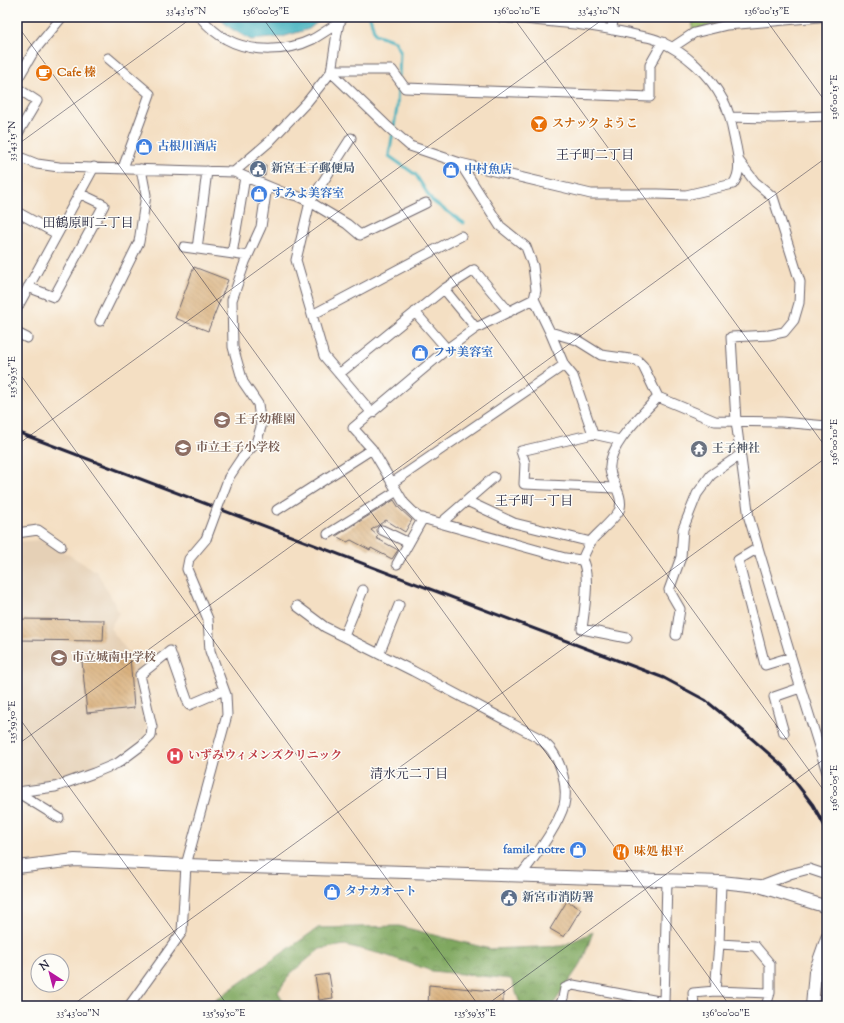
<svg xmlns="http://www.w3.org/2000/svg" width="844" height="1023" font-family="'Sorts Mill Goudy','Noto Serif JP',serif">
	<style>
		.built { fill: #e5d0b6 }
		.forest { fill: url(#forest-crowns); stroke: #50644c }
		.cemetery { fill: url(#cemetery-stones); stroke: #607252 }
		.water { fill: #42b1be; stroke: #326a7c }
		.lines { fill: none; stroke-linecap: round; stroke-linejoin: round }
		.stream { stroke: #42b1be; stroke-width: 3 }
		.building { fill: url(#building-back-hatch) }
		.street-casing { stroke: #6c646b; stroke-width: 11 }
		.secondary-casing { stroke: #6c646b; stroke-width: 14 }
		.street { stroke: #fff; stroke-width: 9 }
		.secondary { stroke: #fff; stroke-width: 12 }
		.rail { stroke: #22223b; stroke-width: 3 }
		.street-bridge-casing { stroke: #6c646b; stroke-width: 11; stroke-linecap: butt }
		.street-bridge { stroke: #fff; stroke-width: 9 }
		.ticks { fill: none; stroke: #22223b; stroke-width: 1; stroke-opacity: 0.45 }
		.labels { text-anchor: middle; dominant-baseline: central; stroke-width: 3; stroke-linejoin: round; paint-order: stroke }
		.food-label { font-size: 12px; font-weight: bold; fill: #c56008; stroke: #fdfcf7; text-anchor: start }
		.shop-label { font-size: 12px; font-weight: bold; fill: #366cbe; stroke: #fdfcf7; text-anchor: start }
		.service-label { font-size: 12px; font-weight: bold; fill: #4e5e75; stroke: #fdfcf7; text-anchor: start }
		.education-label { font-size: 12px; font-weight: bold; fill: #785e54; stroke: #fdfcf7; text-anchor: start }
		.worship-label { font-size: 12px; font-weight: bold; fill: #5b616d; stroke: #fdfcf7; text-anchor: start }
		.health-label { font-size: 12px; font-weight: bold; fill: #be3a42; stroke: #fdfcf7; text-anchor: start }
		.neighbourhood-label { font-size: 13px; fill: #22223b; stroke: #fdfcf7 }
		.neatline { fill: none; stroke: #22223b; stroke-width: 1.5 }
		.ticks-label { font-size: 10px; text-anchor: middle; fill: #22223b }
	</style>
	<defs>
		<pattern id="forest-crowns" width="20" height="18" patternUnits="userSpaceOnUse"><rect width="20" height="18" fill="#7fa75e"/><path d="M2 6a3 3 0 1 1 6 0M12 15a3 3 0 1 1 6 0" fill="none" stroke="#68884f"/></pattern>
		<pattern id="cemetery-stones" width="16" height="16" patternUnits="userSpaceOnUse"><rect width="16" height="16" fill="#9fc16a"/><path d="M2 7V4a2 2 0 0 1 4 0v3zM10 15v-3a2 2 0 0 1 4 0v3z" fill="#819c58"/></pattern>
		<pattern id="building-back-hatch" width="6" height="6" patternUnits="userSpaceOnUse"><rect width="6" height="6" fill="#d9b17e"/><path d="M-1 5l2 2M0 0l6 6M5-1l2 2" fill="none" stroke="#ba986e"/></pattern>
	</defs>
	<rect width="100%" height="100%" fill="#fdfcf7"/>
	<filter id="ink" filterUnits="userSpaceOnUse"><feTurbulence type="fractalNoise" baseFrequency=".025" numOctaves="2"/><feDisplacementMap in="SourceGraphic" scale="8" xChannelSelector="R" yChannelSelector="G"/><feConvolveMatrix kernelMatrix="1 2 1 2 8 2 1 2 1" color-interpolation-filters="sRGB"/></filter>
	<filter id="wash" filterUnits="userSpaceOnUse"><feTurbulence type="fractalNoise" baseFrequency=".012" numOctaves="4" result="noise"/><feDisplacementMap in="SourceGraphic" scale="16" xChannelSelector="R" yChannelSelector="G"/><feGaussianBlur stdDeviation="0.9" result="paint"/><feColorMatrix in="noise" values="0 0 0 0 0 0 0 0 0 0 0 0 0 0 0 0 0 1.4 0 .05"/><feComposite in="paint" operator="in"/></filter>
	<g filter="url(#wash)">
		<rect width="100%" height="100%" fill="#f4dfc3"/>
		<path class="built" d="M40,540l16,7 41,25 13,23 9,18 -9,15 15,20 17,19 -8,7 12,48v9l-3,6 -35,24 -70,25 -21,1v-245z"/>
		<path class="forest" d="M399,926l91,23 72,-3 31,-14 -11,30 -30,44h-31l-10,-27 -79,-8 -47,-16 -40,-10 -25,4 -29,24 -13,19 8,14h-79l111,-78z"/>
		<path class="cemetery" d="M693,17h54l-26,5 -29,9z"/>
		<path class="water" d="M218,17h38l7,3 14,-3h47l-15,12 -27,8 -31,3 -21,-12z"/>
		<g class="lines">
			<path class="stream" d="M370,17l5,17 20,7 5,10 -1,25
				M398,83l-1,25 -8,48 27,19 16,26 32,22"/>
		</g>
		<g id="blocks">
			<path class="building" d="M256,161l10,4 -1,11 -15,-5 3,-8z
				M194,267l34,13 -20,51 -33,-13z
				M394,500l5,8 13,12 -7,12 -19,-12 -15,10 7,6 -2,2 22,12 -6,9 -21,-11 -1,2 -19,-10 -4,2 -11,-6z
				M17,619l87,1 -1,21 -86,-1z
				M130,657l4,51 -47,5 -5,-52z
				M567,901l14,8 -17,28 -14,-8z
				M329,974l4,24 -14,2 -4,-24z
				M429,985l74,7v14h-75z"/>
		</g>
	</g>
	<g filter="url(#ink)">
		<use href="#blocks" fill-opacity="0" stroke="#6c646b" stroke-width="1"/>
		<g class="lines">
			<g class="street-casing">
				<path id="street" d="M200,17c7,8 16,17 26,22 25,14 61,13 87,0 9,-5 17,-11 26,-16
					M612,30l1,-13
					M673,47l21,-14 33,-8 93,-8
					M108,58l42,36 -27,74
					M332,70h60l13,18 245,9v-32l13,-23
					M331,72l57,55 22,19 50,17 131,31h67l28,1 47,-11c11,-14 3,-36 0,-52 -2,-11 -5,-23 -10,-32 -13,-25 -38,-48 -64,-59 -7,-4 -16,-4 -23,-6 -44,-11 -91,-14 -136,-18
					M17,80l17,-29 28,-34
					M17,88l20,13 -20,34
					M730,117l44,1 53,-2
					M351,138l-41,64 -14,58 28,96 48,57
					M17,156l20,8 22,3 175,5 48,20 15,4 13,6 37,22 13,11 66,-32
					M739,161l16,21 18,15 27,85 -1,21 -5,17 -10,12 -15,3 -38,2 5,84 13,97 42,139 36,115
					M460,163l40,63 26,21 7,19 3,24 -2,9 16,33 27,8 24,15 36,5 6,6 15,31 57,24 66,1 46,4
					M234,172l35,-30 38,-40 24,-30 6,-39 2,-10 5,-6
					M17,212l40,22
					M184,247l64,9
					M197,249l10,-78
					M232,254l13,-77
					M28,287l26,10 50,-92 -25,-12
					M444,289l30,-19 35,42
					M534,299l-58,29 -29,21 -94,79 19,21 32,54 14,14 147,41 17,2
					M17,308l77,-141
					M415,312l32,37
					M312,315l149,-79
					M100,321l39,-79 7,-47 -5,-26
					M550,332l14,33 9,11 20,58
					M17,333l10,5
					M339,374l105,-85 32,39
					M229,477l12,-18 15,-16 5,-16 -3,-23 -15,-22 -10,-35 -1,-47 13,-38 16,-35 6,-41
					M392,483l172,-118
					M615,488l-91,-4 1,-21 -4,-12 72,-17 27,6
					M467,501l47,22 77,19
					M277,510l95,-61
					M441,523l53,-46
					M382,530l27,13
					M17,533l21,-3 23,16
					M328,534l69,-43
					M758,548l-20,12 27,105 26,-8
					M582,560c3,-7 6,-14 10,-20 5,-6 27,-25 28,-32 3,-13 -8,-25 -10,-38 -3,-24 33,-56 48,-73
					M582,560c9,13 2,53 0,69l45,9
					M397,564l26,-46
					M297,606l28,21 88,44 126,67c4,4 10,8 13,13 10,14 16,37 12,54 -7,23 -29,52 -44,71
					M676,635l4,-26 -11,-19 12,-33 2,-28 14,-35 14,-19 29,-20
					M344,636l19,-46
					M379,654l20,-49
					M784,733l-10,-36 26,-9
					M17,792l38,-5 39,-14 24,-10 24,-18 9,-9 1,-9 -12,-52 30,-24 19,54 35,-15
					M17,792l42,26
					M759,886l31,-12 19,-5 18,6
					M719,944l36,2 15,18v29l-4,13
					M715,991l55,2
					M129,1006l53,-74 4,-67 41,-150 -1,-20 -16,-44 -2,-32 -21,-50 2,-10 17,-20
					M560,1006l3,-8 2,-10 8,-3 91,17 3,-122
					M694,1006l-1,-13 22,-2 4,-47 2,-62"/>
			</g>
			<g class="secondary-casing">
				<path id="secondary" d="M17,867l58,-7 111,5 535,17 38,4 68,21
					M812,1006l3,-34 12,-34"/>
			</g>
			<use href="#street" class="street"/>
			<use href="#secondary" class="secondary"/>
			<path class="rail" d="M17,432l647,246 41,22 37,30 41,36 30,39 14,25"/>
			<g class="street-bridge-casing">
				<path id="street-bridge" d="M206,539l23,-62"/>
			</g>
			<use href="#street-bridge" class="street-bridge"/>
		</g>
	</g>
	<path class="ticks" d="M262,17l565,778M513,17l314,432M764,17l63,87M17,25l713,981M17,145l176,-128M17,370l462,636M17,445l589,-428M17,715l211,291M17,745l810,-588M71,1006l756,-549M485,1006l342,-249"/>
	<defs>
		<g id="cafe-disc" transform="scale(0.9)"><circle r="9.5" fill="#e8710a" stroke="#fdfcf7"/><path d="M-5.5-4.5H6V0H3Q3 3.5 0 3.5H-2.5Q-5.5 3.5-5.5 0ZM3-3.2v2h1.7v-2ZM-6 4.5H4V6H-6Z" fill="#fff"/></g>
		<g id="bar-disc" transform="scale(0.9)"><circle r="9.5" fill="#e8710a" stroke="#fdfcf7"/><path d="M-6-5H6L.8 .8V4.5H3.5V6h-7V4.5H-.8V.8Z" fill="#fff"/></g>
		<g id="shop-disc" transform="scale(0.9)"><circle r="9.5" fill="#3f7fe0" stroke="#fdfcf7"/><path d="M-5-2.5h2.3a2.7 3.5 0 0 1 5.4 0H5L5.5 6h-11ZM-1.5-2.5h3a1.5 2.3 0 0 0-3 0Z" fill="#fff"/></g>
		<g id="civic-disc" transform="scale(0.9)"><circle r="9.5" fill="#5c6f8a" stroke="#fdfcf7"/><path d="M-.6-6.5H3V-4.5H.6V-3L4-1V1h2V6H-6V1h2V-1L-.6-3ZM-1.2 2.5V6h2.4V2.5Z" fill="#fff"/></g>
		<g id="school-disc" transform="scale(0.9)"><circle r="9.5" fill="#8d6e63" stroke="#fdfcf7"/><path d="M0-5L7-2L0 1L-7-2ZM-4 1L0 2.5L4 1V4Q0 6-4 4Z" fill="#fff"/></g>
		<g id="temple-disc" transform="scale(0.9)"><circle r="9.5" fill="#6b7280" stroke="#fdfcf7"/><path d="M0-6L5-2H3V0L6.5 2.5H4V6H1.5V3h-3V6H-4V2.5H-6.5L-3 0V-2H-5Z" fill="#fff"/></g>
		<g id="hospital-disc" transform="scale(0.9)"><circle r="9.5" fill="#e0444e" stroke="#fdfcf7"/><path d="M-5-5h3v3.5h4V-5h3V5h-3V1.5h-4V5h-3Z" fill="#fff"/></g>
		<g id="restaurant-disc" transform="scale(0.9)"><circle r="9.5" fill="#e8710a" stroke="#fdfcf7"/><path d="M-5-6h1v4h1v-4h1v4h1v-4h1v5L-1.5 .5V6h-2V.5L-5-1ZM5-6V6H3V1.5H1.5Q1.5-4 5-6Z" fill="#fff"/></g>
	</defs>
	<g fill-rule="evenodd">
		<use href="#cafe-disc" x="44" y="73"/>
		<use href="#bar-disc" x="539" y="124"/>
		<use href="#shop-disc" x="144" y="147"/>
		<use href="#civic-disc" x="258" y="169"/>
		<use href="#shop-disc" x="451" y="170"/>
		<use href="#shop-disc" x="259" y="194"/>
		<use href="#shop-disc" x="420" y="353"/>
		<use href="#school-disc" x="222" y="420"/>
		<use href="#school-disc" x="183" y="448"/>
		<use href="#temple-disc" x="699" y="449"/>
		<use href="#school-disc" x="59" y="658"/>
		<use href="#hospital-disc" x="175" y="756"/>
		<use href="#shop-disc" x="578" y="850"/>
		<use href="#restaurant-disc" x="621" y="852"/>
		<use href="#shop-disc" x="332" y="892"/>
		<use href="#civic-disc" x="509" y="898"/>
	</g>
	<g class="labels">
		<g class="food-label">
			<text x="57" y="73">Cafe 榛</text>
			<text x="552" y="124">スナック ようこ</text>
			<text x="634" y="852">味処 根平</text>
		</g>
		<g class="shop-label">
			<text x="157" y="147">古根川酒店</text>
			<text x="464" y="170">中村魚店</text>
			<text x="272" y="194">すみよ美容室</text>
			<text x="433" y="353">フサ美容室</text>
			<text x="565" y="850" text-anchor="end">famile notre</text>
			<text x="345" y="892">タナカオート</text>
		</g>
		<g class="service-label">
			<text x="271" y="169">新宮王子郵便局</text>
			<text x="522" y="898">新宮市消防署</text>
		</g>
		<g class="education-label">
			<text x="235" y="420">王子幼稚園</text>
			<text x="196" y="448">市立王子小学校</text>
			<text x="72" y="658">市立城南中学校</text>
		</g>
		<g class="worship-label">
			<text x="712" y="449">王子神社</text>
		</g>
		<g class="health-label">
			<text x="188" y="756">いずみウィメンズクリニック</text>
		</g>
		<g class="neighbourhood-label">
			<text x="595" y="156">王子町二丁目</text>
			<text x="88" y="224">田鶴原町二丁目</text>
			<text x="534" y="502">王子町一丁目</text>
			<text x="409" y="775">清水元二丁目</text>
		</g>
	</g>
	<rect width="844" height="1023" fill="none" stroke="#fdfcf7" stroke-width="44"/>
	<g transform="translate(50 973) rotate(324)"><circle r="19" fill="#fdfcf7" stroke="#a5a5ac"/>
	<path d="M0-3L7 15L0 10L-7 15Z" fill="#b5179e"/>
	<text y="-6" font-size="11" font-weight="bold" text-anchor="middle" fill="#22223b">N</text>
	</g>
	<rect x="22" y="22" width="800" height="979" class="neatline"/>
	<g class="ticks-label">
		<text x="186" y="14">33°43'15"N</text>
		<text x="266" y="14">136°00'05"E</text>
		<text x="517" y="14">136°00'10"E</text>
		<text x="599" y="14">33°43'10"N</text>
		<text x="767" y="14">136°00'15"E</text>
		<text transform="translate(833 97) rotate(-90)" y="4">136°00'15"E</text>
		<text transform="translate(11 141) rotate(-90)" y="4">33°43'15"N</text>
		<text transform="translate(11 377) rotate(-90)" y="4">135°59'55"E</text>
		<text transform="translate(833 442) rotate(-90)" y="4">136°00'10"E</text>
		<text transform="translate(11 722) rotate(-90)" y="4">135°59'50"E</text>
		<text transform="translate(833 788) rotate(-90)" y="4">136°00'05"E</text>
		<text x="78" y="1016">33°43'00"N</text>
		<text x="224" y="1016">135°59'50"E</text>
		<text x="475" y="1016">135°59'55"E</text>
		<text x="726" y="1016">136°00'00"E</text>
	</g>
</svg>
